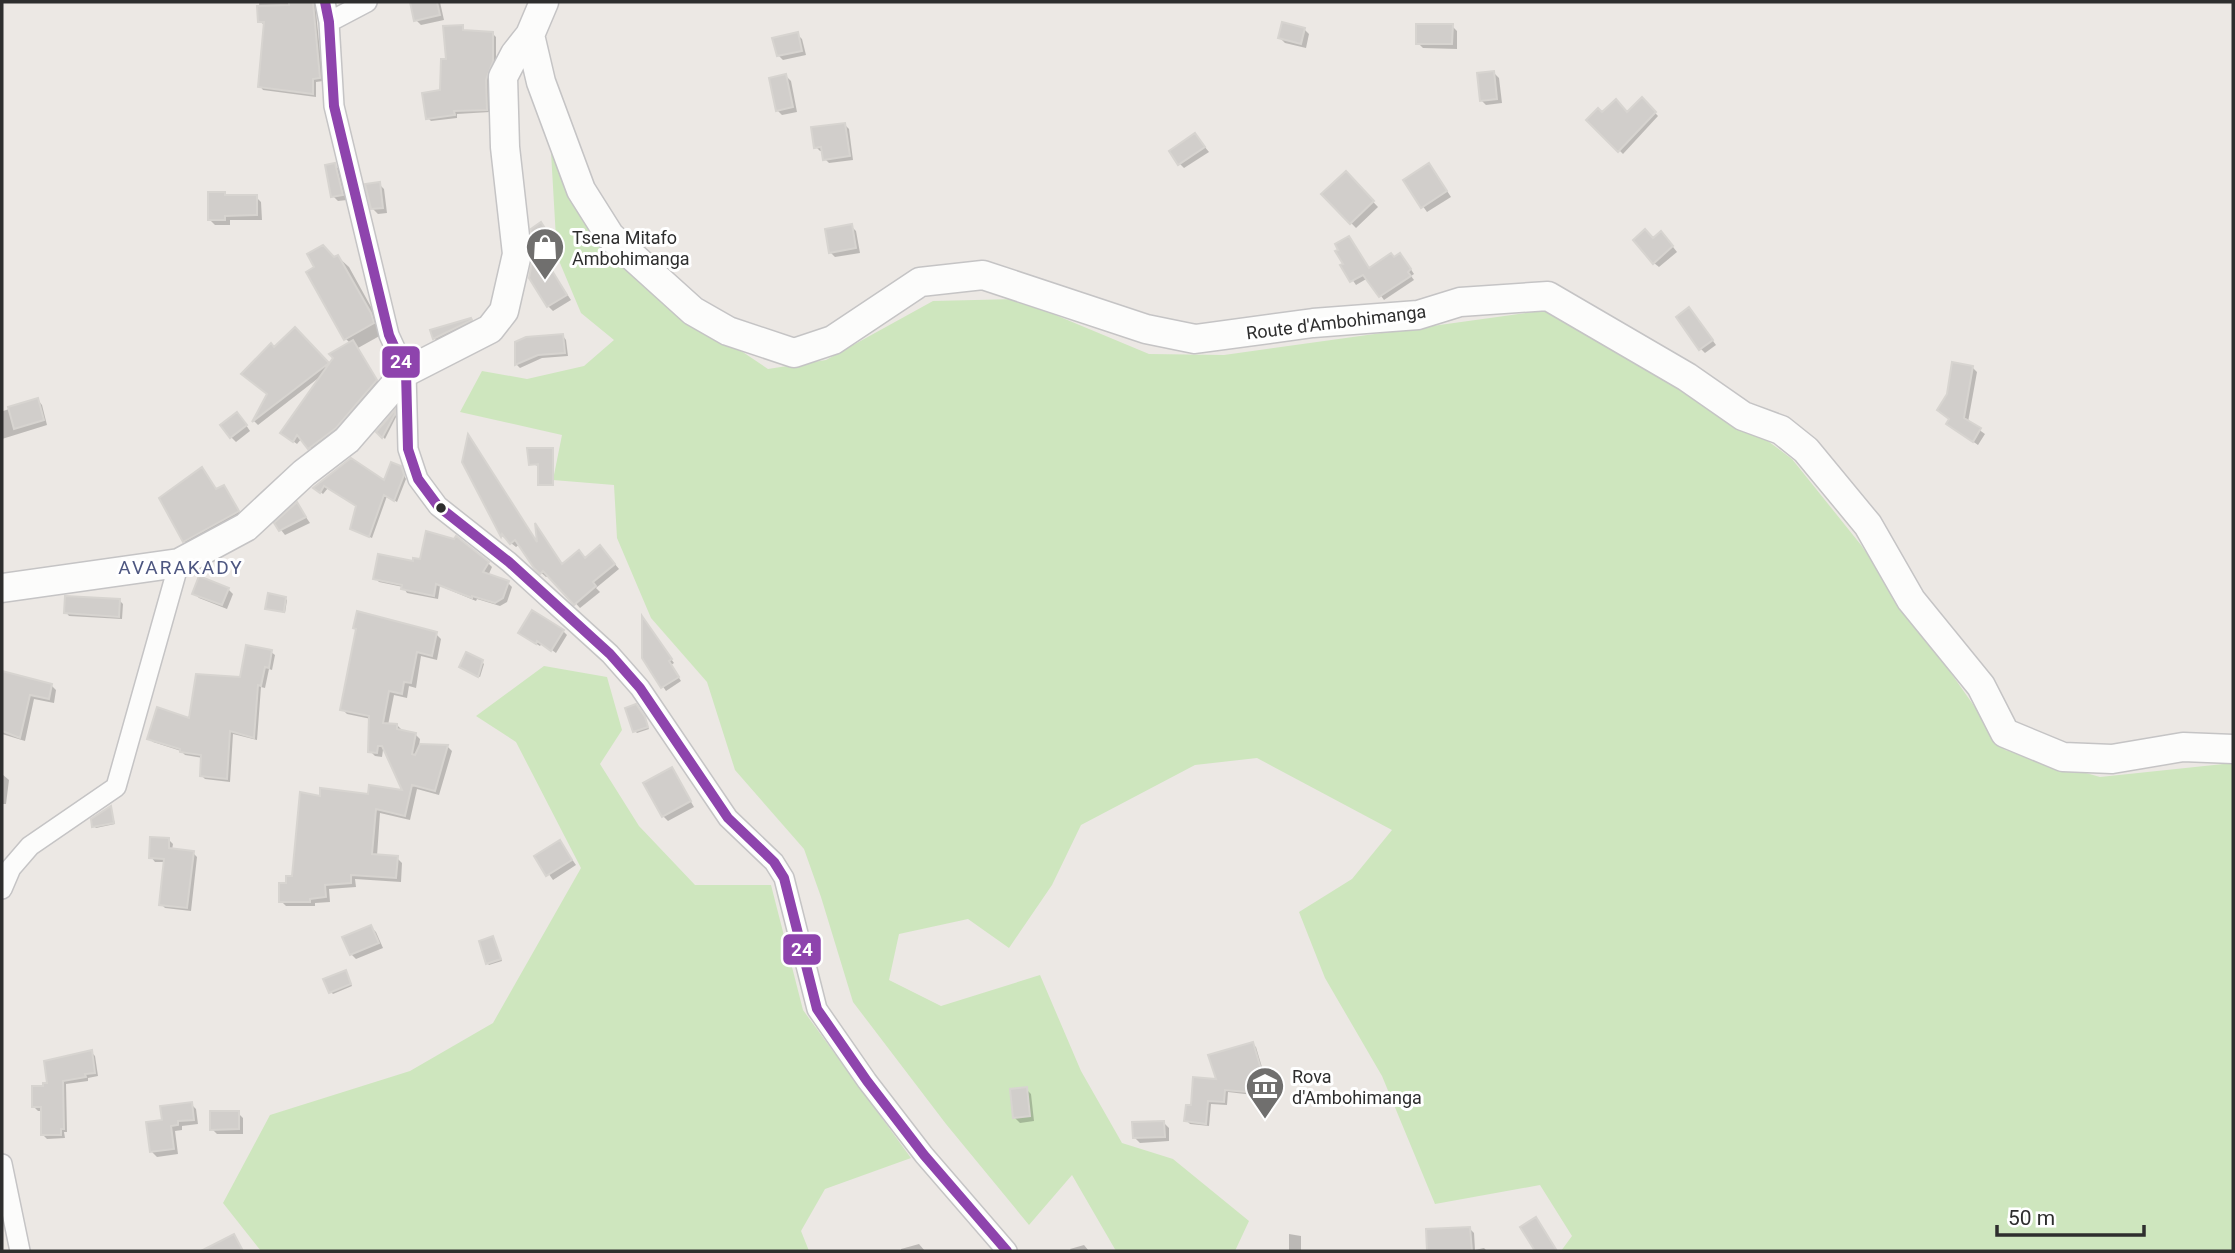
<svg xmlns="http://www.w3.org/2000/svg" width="2235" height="1253" font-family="Roboto,sans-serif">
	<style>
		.green { fill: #cee6be }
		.shadow { fill: #0003 }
		.building { fill: #d1cecb; stroke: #d7d4d0; stroke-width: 2 }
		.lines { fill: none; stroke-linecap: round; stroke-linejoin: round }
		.street-casing { stroke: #c5c4c5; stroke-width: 22 }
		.secondary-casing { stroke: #c5c4c5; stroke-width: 31 }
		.street { stroke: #fcfcfb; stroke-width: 19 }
		.secondary { stroke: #fcfcfb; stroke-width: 28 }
		.bus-1-casing { stroke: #fff; stroke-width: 16 }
		.bus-1 { stroke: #8e44ad; stroke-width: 10 }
		.bus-dot { fill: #2e2e2e; stroke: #fff; stroke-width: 2.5 }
		.labels { text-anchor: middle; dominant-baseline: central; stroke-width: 6; stroke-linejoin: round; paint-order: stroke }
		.poi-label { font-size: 18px; fill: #2e2e2e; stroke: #fff; text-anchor: start }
		.street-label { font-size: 18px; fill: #2e2e2e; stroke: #fff }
		.neighbourhood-label { font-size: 19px; letter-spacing: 2px; fill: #4d5680; stroke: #fff }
		.line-badge { stroke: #fff; stroke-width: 2.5 }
		.badge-label { font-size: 19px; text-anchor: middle; font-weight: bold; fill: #fff }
	</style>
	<rect width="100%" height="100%" fill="#ece8e4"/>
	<path class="green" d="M551,152l21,31 123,137 73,49 58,-9 107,-59 84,-2 132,55 75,1 323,-45 121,57 124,92 69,86 144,205 95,27 133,-14v488h-672l11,-15 -32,-51 -105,19 -53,-128 -57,-98 -26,-66 53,-33 40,-49 -135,-72 -62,7 -114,60 -29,60 -43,63 -41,-29 -69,15 -10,46 52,26 99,-31 41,96 41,72 51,16 76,62 -14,30h-119l-44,-76 -43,50 -83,-101 -93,-122 -32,-105 -17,-48 -69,-79 -28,-88 -56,-64 -34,-80 -3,-53 -61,-5 9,-45 -102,-23 22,-41 45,8 57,-13 30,-26 -33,-27 -24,-57z
		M544,666l63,11 15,53 -22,34 39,62 56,59h76l32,125 108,148 -86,31 -24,42 8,20h-548l-38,-48 47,-88 140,-44 83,-48 88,-155 -65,-126 -40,-26z"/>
	<path class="shadow" d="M259,2h56l8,79 -7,1v15l-53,-7 -3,-4 5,-61 -5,-3z
		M412,2h28l4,18 -23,5 -5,-5z
		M1452,26l5,5v18l-34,-1 -5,-5z
		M462,27l4,5 27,2 3,3v28l-8,19 2,28 -33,2v4l-26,3 -3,-3 14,-26 6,-31z
		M1304,29l5,5 -3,14 -21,-5 -5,-5z
		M797,34l5,5 4,16 -23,5 -5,-5z
		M1494,73l5,5 3,25 -16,2 -5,-5z
		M786,76l5,5 6,31 -15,3 -5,-5z
		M1642,99l16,17 -35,38 -34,-34 13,-5 25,-1z
		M845,125l4,4 4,31 -24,3 -4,-4 -1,-8h-4l-4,-4z
		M1195,135l14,17 -25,16 -4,-4z
		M334,165l6,5 7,30 -9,1 -5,-5z
		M1434,171l17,26 -24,15 -22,-31z
		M1346,173l32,34 -22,21 -32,-33z
		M379,184l5,5 3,24 -9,1 -5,-5z
		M224,193l4,4h28l5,5 1,18h-32v5h-15l-5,-5z
		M543,226l11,18 -16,10 -5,-24z
		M851,226l5,5 4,22 -25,4 -5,-5z
		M1349,238l21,31 25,-11 9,1 10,15 -3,2 3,4 -30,20 -16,-22 -12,7 -13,-19 2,-2 -4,-14z
		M1666,238l11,14 -18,15 -5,-4 -1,-23z
		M338,257l11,10 32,58 2,9 -25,14 22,37 -40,47 -26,20 -12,-14 -5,6 -11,-8 35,-60 -63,49 -4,-4 15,-26 5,-46 21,-19 35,36 20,-23 -4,-4 -11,-80z
		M543,258l28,42 -18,11 -5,-5z
		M1694,315l22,30 -11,8 -5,-5z
		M470,319l5,5 -36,19 -4,-4 -3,-8z
		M563,336l3,4 2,16 -26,2 -22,10 -3,-3v-22z
		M1972,367l5,5 -9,50 17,12 -7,11 -30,-21z
		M38,400l4,5 5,20 -45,14v-31l1,3z
		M395,413l1,4 -11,22 -7,-7z
		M242,419l8,12 -14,11 -5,-5z
		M472,441l67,104 24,21 42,-14 14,17 -23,19 4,4 -20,16 -30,-33 -4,2 -11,-10 -15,-23 -4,3 -14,-11 -38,-75z
		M552,450l2,2v34h-13l-2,-2v-18l-8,-2z
		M352,460l33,23 15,-16 6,12 -9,23 -10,-6 -15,42 -20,-9 6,-22 -30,-19 -5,6 -5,-4z
		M226,489l14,25 -53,29 -3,-2z
		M297,504l13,19 -25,12 -4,-5z
		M414,563h74l4,4 -4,9 20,7 4,4 -5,15 -7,4 -23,-7 -1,2 -36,-15 -2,13 -31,-6 -4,-6 -24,-5 -4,-4z
		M228,589l5,5 -6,15 -28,-11 -5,-5z
		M285,598l2,2 -2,13 -18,-5z
		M119,600l4,4 -1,15 -53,-3 -3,-4z
		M643,620l31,43 -3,2 10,16 -15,10 -22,-33z
		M354,628l82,6 5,5 -4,21 -16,-4 -5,32 -7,-2 -2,12 -13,-3 -6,30h9l5,5 13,4 5,5 -1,7h28l5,5 -13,44 -22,-6 -7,31 -30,-7 -3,43 20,2 5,5 -1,19 -46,-3 1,8 -27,2 1,13 -15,1v3h-29l-5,-5 13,-23 27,-80 84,-5 -19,-43h-3l-1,7 -7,-1 -5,-5 1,-32 -24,-5 -5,-5 15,-78z
		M563,631l4,4 -11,18 -14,-10 -2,3 -16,-10z
		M271,652l4,3 -3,15 -3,-1 -4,19 -4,-1 -4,53 -24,-6 -3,48 -25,-3 -3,-3 1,-18 -18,-3 -4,-4 -28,-9 -4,-4 42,-18z
		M482,662l2,2 -4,13 -17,-8z
		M2,671l49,14 5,5 -2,13 -20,-4 -9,42 -23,-7z
		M638,708l11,21 -12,4 -2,-2z
		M672,769l22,38 -26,14 -5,-5z
		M2,774l7,6 -3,24h-4z
		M111,809l4,15 -19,4 -2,-2z
		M169,840l4,4 -1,6 21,3 4,4 -6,54 -26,-3 -4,-4 5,-42h-11l-4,-5z
		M560,842l16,23 -23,15 -16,-23z
		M371,927l5,5 7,16 -27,11 -5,-5z
		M493,938l9,23 -13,4 -2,-2z
		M347,974l5,12 -19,8 -2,-2z
		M1252,1044l4,3 8,27 -2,22 -34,-4 -1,13 -16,-1 -2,22 -19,-2 -4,-4 6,-13z
		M91,1052l4,4 3,20 -10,2v3l-22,3 1,48h-3l1,6 -18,1 -4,-4v-24h-5l-4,-4 16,-22z
		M1026,1089l5,5 3,27 -14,2 -5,-5z
		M191,1104l5,5 2,15 -16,2v4l-7,1 3,23 -21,3 -5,-5 12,-30z
		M238,1113l5,5v16h-26l-5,-5z
		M1164,1123l5,5v13l-29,2 -5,-5z
		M1470,1229l4,4 1,17 9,-2 3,3h-58l-1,-20z
		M1289,1234l12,2v15h-12z
		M919,1244l6,7h-24v-2z
		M1084,1245l5,6h-18l-1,-2z"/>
	<path class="building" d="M289,2h24l7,76 -7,1v15l-55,-7 6,-65h-6l-1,-16 32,-1z
		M410,2h27l3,13 -26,6z
		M1282,22l23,6 -4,16 -23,-6z
		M1416,24h37l-1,20h-36z
		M463,25v5l30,2v29l-7,19 1,30 -33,1 1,4 -29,4 -4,-26 18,-3 1,-31h5l-3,-33z
		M798,32l4,19 -25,5 -5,-18z
		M1494,71l3,28 -17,2 -3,-28z
		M786,74l7,33 -17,4 -7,-33z
		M1642,97l14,15 -38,40 -32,-32 12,-12 4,4 14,-13 11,13z
		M845,123l5,33 -27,4 -2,-13 -7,1 -3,-21z
		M1195,133l10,14 -27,18 -9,-14z
		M335,163l8,32 -12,2 -6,-32z
		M1429,163l18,28 -26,17 -18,-28z
		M1346,171l28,30 -24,23 -29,-30z
		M380,182l3,26 -12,1 -6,-25z
		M208,192h17v3h32v20l-32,1v4h-17z
		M541,222l12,19 -18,12 -4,-24z
		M852,224l4,24 -27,5 -4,-24z
		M1645,229l8,9 8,-7 12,15 -20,18 -20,-24z
		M1349,236l20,32 22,-15 3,4 6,-4 11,16 -3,3 3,4 -32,21 -16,-22 -13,7 -10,-17 3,-1 -8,-13 3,-1 -3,-6z
		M323,245l11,12 4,-2 33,58 3,10 -30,17 -38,-68 8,-5 -7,-13z
		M543,256l24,39 -20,12 -18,-29 3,-16z
		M1689,307l24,33 -14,10 -23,-33z
		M471,318l1,2 -39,19 -3,-9z
		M295,327l34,36 -77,59 15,-28 -26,-20 30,-31 3,4z
		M563,334l2,19 -27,2 -23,10v-23l11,-5z
		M353,340l24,40 -41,48 -28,21 -11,-14 -4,7 -13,-9 53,-75 -4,-4z
		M1952,362l21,4 -9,52 17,10 -8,14 -27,-18 3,-5 -12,-9 10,-16z
		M38,398l6,22 -30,9 -6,-22z
		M395,410v4l-13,24 -6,-6z
		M237,412l10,13 -17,13 -10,-13z
		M468,434l69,108 -2,-19 27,41 17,-14 6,8 15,-13 15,19 -22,18 3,4 -22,19 -31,-34 -3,3 -6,-6 -19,-28 -5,4 -8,-10 -1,3 -39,-75z
		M527,448h26v37h-15v-21l-9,1z
		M351,458l33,22 7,-18 10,4 3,9 -10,26 -10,-6 -15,42 -19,-8 6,-23 -32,-20 -4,7 -7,-5z
		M202,467l14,22 8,-4 15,26 -56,31 -24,-44z
		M297,502l9,15 -27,14 -5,-8z
		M426,531l28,8 2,-3 33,26 -6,10 26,9 -6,17 -8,5 -23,-7v2l-36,-14 -2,12 -33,-7 1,-4 -29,-6 5,-25 35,7v-3l7,1z
		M199,576l30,12 -7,17 -30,-11z
		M268,593l18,4 -2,15 -19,-3z
		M65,596l55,3 -1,18 -55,-4z
		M532,610l32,20 -13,21 -14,-10 -1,3 -18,-11z
		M357,611l80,21 -5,24 -15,-4 -6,31 -7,-1 -2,12 -13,-3 -6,32 14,1v5l19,4 -4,21 3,1 5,-11 28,1 -13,46 -23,-6 -7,31 -29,-7 -4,45 26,2 -2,22 -45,-3v8l-26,2 1,12 -16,2v3h-31v-19h7v-7h6l8,-84 20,4v-8l48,6 1,-9 33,5 -20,-44h-4l-1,7 -9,-1 1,-36 -29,-6 16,-81 -3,-1z
		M642,616l30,43 -3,2 10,16 -18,11 -19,-30z
		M246,645l26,5 -3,18 -4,-1 -4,19 -3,-1 -4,53 -24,-7 -3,48 -27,-3 1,-21 -21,-3v-3l-33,-10 10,-32 32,11 7,-44 44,3z
		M466,652l17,8 -5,17 -19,-10z
		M2,671l50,13 -3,15 -19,-4 -10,43 -18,-7z
		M636,704l9,13 3,10 -15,5 -8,-24z
		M672,767l19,34 -29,16 -19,-34z
		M111,806l3,17 -22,4 -1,-8z
		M150,837l19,1v10l25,3 -7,57 -28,-3 5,-46 -15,-1z
		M560,840l12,20 -26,16 -12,-20z
		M371,925l8,18 -29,12 -8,-18z
		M493,936l8,23 -15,5 -7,-23z
		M346,970l5,14 -22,9 -6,-14z
		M1253,1042l8,27 -2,24 -34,-3 -1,12 -16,-1 -2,23 -22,-3 2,-16h5l2,-28 23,2 -8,-24z
		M92,1050l3,23 -10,1 1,3 -23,4 1,48h-3v6h-20v-28h-9v-21h11v-3h4l-3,-22z
		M1027,1087l3,29 -17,2 -3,-29z
		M192,1102l2,18 -16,1v4l-7,1 3,23 -24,3 -4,-30 16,-2 -2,-14z
		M210,1111h29v18l-29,1z
		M1164,1121l1,16 -32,1 -1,-16z
		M1536,1217l21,34h-22l-15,-24z
		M1470,1227l2,24h-45l-1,-22z
		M234,1234l9,17h-42z"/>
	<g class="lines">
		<g class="street-casing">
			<path id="street" d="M325,2l4,20 5,84 55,229 17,37 2,77 10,30 20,27 71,56 101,92 30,34 88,130 46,44 10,16 33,131 50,72 57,74 83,96
				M329,22l38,-20
				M2,889l9,-21 19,-22 86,-59 63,-224
				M2,1164l18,87"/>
		</g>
		<g class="secondary-casing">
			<path id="secondary" d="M530,35l11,47 40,108 29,46 83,75 35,20 66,22 39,-13 87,-58 63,-7 163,54 49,10 118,-16 105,-8 42,-13 88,-6 139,81 56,39 38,14 25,20 62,75 43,75 70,86 24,47 58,24 49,2 71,-12 50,2
				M2,588l177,-25 67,-36 58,-54 43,-33 59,-68 84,-43 14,-18 13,-57 -12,-107 -2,-70 12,-23 15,-19 14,-33"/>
		</g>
		<use href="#street" class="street"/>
		<use href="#secondary" class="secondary"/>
		<g class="bus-1-casing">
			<path id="bus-1" d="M325,2l4,20 5,84 55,229 17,37 2,77 10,30 20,27 71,56 101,92 30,34 88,130 46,44 10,16 33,131 50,72 57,74 83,96"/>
		</g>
		<use href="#bus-1" class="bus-1"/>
	</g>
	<defs>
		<g id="shop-pin" transform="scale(2.0125)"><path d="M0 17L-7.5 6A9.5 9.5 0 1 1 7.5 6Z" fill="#706f6e" stroke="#fff"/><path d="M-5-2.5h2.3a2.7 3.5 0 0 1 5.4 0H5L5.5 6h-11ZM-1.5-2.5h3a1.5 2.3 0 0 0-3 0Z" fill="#fff"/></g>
		<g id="museum-pin" transform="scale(2.0125)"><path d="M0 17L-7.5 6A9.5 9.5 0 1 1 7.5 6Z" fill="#706f6e" stroke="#fff"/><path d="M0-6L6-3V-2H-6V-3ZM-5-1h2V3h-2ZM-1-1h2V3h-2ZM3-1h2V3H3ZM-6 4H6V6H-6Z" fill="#fff"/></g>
	</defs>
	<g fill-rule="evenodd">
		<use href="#shop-pin" x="545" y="247"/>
		<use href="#museum-pin" x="1265" y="1086"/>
	</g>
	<circle class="bus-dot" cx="441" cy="508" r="6"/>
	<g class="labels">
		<g class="poi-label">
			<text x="572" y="237">Tsena Mitafo<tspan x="572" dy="21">Ambohimanga</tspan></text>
			<text x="1292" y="1076">Rova<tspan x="1292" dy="21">d'Ambohimanga</tspan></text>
		</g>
		<g class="street-label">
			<text transform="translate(1336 322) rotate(-7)">Route d'Ambohimanga</text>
		</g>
		<g class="neighbourhood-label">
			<text x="181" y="567">AVARAKADY</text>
		</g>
	</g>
	<g class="line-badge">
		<rect x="381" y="345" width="40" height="34" rx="7" fill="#8e44ad"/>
		<rect x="782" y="933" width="40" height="33" rx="7" fill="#8e44ad"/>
	</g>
	<g class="badge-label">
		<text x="401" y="368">24</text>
		<text x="802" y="956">24</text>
	</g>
	<rect width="2235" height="1253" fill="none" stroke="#2e2e2e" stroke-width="7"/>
	<path d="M1997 1225v10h147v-10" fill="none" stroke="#2e2e2e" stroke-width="3.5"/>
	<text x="2008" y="1225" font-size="21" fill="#2e2e2e" stroke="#ffffff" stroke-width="5" paint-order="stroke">50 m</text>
</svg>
